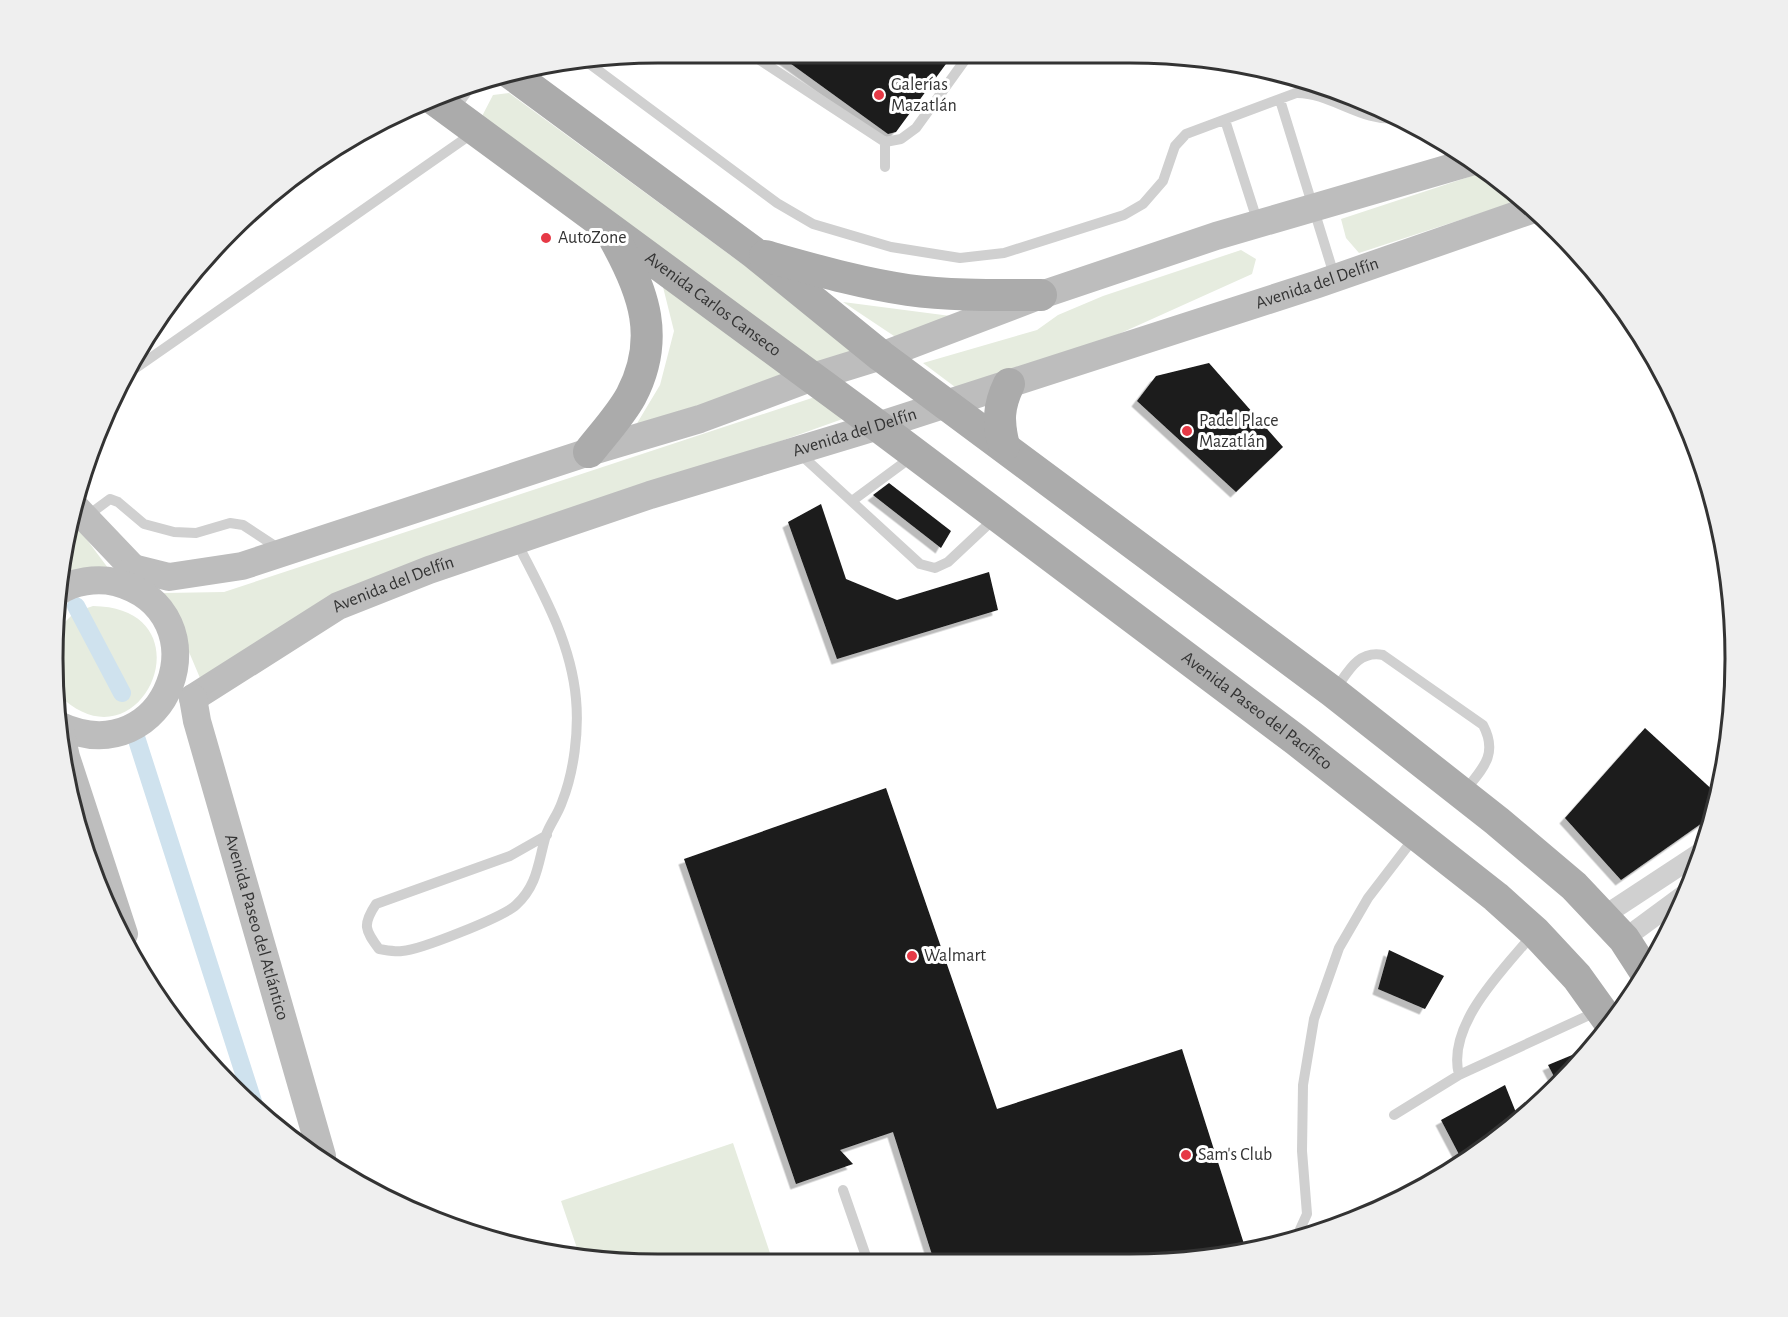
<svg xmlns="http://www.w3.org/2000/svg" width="1788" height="1317" font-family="'Alegreya Sans',sans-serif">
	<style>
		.green { fill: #e6ecdf }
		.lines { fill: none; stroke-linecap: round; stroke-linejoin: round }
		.canal { stroke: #cfe2ee; stroke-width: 18 }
		.building { fill: #1a1a1a; filter: url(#shadow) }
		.lane { stroke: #d0d0d0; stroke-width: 10 }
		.street { stroke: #d0d0d0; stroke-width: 20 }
		.secondary { stroke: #bdbdbd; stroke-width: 28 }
		.primary { stroke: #ababab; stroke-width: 32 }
		.poi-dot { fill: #e63946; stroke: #fff; stroke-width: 2 }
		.labels { text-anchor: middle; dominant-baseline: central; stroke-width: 6; stroke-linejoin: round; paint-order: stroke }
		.poi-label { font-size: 18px; fill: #333; stroke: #fff; text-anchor: start }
		.street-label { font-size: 18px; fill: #333; stroke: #fff }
		.rim { fill: none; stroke: #333; stroke-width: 3 }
	</style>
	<defs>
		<filter id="shadow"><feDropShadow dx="-5.5" dy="5.5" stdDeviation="0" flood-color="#0004"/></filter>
	</defs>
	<rect width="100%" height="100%" fill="#fff"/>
	<path class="green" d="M509,93l355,260 -41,17 -344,-248 14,-27z
		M1487,171l37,28 -165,54 -13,-15 -5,-19z
		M1241,250l15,9 -4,15 -151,68 -142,48 -36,-27 114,-33 21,-15 45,-19z
		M661,279l137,95 -168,61 30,-50 14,-54z
		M843,302l123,16 -63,24z
		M821,395l30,21 -330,118 -321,144 -36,-85 60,-1z
		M70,517l38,51 -50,11z
		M93,606c121,2 47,171 -35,88v-65l17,-17z
		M733,1143l40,119 -154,1 -39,-6 -19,-56z"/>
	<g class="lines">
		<path class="canal" d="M76,606l46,87
			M136,737l120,374"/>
	</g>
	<path class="building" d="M776,53h178l-58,79 -8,2z
		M1209,363l74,84 -47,45 -99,-91 19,-25z
		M889,483l62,48 -10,17 -68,-53z
		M821,504l25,75 51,21 92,-28 9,38 -161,49 -49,-137z
		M1645,728l72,66 -5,22 -91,64 -56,-62z
		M886,788l111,321 185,-60 62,195 -48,15 -262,2 -41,-129 -53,18 13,14 -57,20 -112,-325z
		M1389,950l55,26 -19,33 -47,-20z
		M1594,1046l-9,12 -27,26 -10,-19z
		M1505,1085l14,35 -20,19 -37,21 -21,-40z"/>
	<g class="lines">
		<path class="lane" d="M749,53l136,89 16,-3 15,-11 54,-75
			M587,62l190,141 36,21 78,23 69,11 44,-5 120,-38 19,-11 20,-23 12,-35 11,-12 110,-41c34,-1 67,30 101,25
			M1280,100l55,178
			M454,110l19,-27
			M1225,120l33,103
			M885,167v-25
			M136,368l337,-235
			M799,453l121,111 15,4 13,-6 48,-45
			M852,501l61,-45
			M87,516l23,-17 8,3 26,22 30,8 22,1 34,-10 13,2 38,25
			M516,541c26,50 55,101 60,158 3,32 -2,73 -14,103 -4,12 -12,22 -16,33 -8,27 -8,50 -30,70 -13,12 -96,45 -114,46 -7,1 -16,-1 -23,-2 -14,-19 -17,-24 -3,-45l134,-48 37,-21
			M1335,690c13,-18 23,-40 48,-35l100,70c16,30 -1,44 -20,68
			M1459,1075l139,-64
			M1394,1115l65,-40c-13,-50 44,-105 74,-141
			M843,1190l25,72
			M1297,1236l10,-22 -5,-63 1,-66 11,-66 25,-71 29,-50 46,-60"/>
		<path class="street" d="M1602,917l102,-67
			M1624,939l61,-45"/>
		<g class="secondary">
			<path d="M73,505l60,63"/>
			<path d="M133,568l36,9 73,-11 347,-114 111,-33 113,-42 68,-21 160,-61 175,-59 258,-75"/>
			<path id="s1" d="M193,698l145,-92 91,-36 221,-75 228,-69 440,-142 216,-75"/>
			<path id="s2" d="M193,698l4,23 125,435"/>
			<path d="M58,725c110,52 169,-113 57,-143 -18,-4 -42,-1 -57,10"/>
			<path d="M59,726l7,31 58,177"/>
		</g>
		<g class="primary">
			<path d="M509,72l244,180 128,104 452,336 164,129 77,65 50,53 22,34"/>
			<path id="s3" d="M431,97l447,329 418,314 200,157 39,35 42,45 33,46"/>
			<path d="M765,256c47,13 94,27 143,34 44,6 89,5 133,5"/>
			<path d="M1004,446c-6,-24 -6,-39 5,-62"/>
			<path d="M589,452c14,-18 31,-36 42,-56 30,-57 13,-104 -16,-156"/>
		</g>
	</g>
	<g class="poi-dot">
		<circle cx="879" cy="95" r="6"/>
		<circle cx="546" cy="238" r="6"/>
		<circle cx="1187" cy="431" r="6"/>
		<circle cx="912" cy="956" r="6"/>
		<circle cx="1186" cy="1155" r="6"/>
	</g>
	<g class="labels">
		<g class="poi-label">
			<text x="891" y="85">Galerías<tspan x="891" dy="21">Mazatlán</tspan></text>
			<text x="558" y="238">AutoZone</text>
			<text x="1199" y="421">Padel Place<tspan x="1199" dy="21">Mazatlán</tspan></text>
			<text x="924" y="956">Walmart</text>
			<text x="1198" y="1155">Sam's Club</text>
		</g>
		<g class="street-label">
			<text stroke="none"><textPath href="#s1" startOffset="1203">Avenida del Delfín</textPath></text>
			<text stroke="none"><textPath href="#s3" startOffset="350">Avenida Carlos Canseco</textPath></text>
			<text stroke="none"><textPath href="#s1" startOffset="717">Avenida del Delfín</textPath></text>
			<text stroke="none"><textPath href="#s1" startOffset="231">Avenida del Delfín</textPath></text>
			<text stroke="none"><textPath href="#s3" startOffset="1029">Avenida Paseo del Pacífico</textPath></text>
			<text stroke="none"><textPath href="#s2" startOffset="238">Avenida Paseo del Atlántico</textPath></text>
		</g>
	</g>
	<path d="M0 0H1788V1317H0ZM658 63H1130A595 595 0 0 1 1725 658V659A595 595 0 0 1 1130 1254H658A595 595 0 0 1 63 659V658A595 595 0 0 1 658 63Z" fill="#efefef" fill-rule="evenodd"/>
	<path class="rim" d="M658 63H1130A595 595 0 0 1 1725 658V659A595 595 0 0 1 1130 1254H658A595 595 0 0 1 63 659V658A595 595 0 0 1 658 63Z"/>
</svg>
